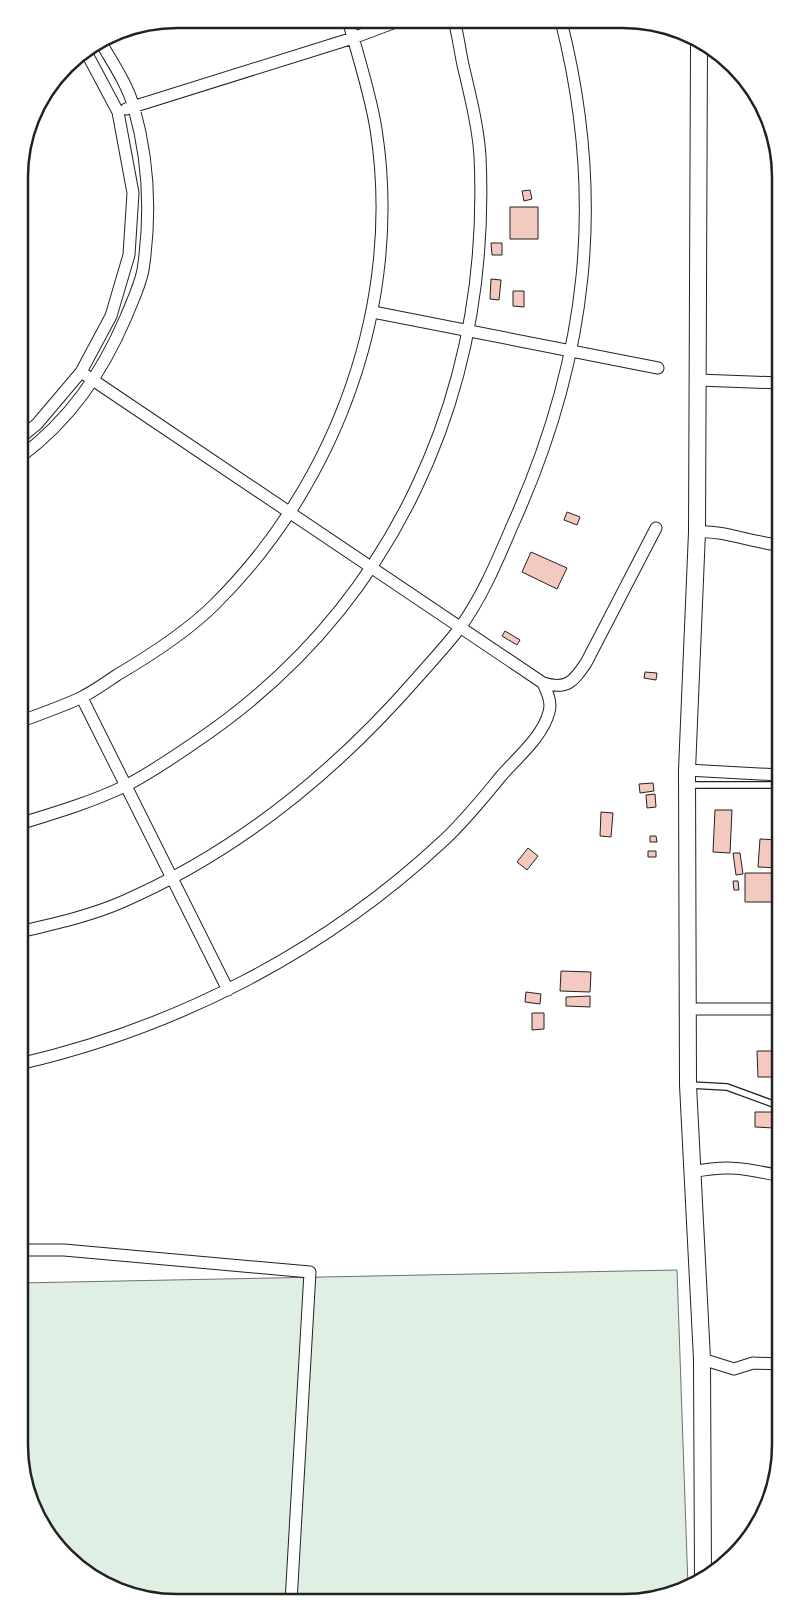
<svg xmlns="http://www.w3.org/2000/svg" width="799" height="1622" font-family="'DM Sans',sans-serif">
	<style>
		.green { fill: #e0efe3; stroke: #6f6f6f }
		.building { fill: #f3c9c0; stroke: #222 }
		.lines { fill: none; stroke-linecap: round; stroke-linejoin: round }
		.lane-casing { stroke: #222; stroke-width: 8 }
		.street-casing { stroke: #222; stroke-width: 13 }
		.secondary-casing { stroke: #222; stroke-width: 18 }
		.lane { stroke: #fff; stroke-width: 5.5 }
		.street { stroke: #fff; stroke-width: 11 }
		.secondary { stroke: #fff; stroke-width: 16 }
		.rim { fill: none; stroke: #222; stroke-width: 2.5 }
	</style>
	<rect width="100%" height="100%" fill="#fff"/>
	<path class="green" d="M677,1270l11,317 -15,8 -50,8 -468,-1 -39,-11 -43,-27 -46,-68 -8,-50v-163z"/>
	<path class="building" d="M530,190l2,9 -8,2 -2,-10z
		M510,207h28v32h-28z
		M491,243h11v12h-10z
		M491,279l10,1 -2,20 -9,-1z
		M513,291h11v16l-11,-1z
		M567,512l13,5 -3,8 -13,-5z
		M531,552l36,16 -10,21 -35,-17z
		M505,631l15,9 -3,5 -15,-9z
		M645,672l12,1 -1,7 -12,-2z
		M653,783l1,8 -14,2 -1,-9z
		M655,794l1,13 -9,1 -1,-13z
		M715,810h17l-2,43 -17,-1z
		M601,812l12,1 -2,24 -11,-1z
		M650,836h6l1,6h-7z
		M760,839l20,1v28l-22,-1z
		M528,848l10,8 -11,14 -10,-8z
		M648,851h8v6h-8z
		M733,853h7l3,21 -7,1z
		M745,873h35v29h-35z
		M733,881h5l1,9h-5z
		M561,971l30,1 -1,20 -30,-1z
		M526,992l15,2 -1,10 -15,-2z
		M590,996v11l-24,-1v-9z
		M532,1013h12v16l-12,1z
		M757,1051h19l1,26h-19z
		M778,1058h2v12h-2z
		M755,1112h19v16l-19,-1z"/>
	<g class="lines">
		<g class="lane-casing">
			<path id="lane" d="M690,785h90
				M690,1085l37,2 49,18"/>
		</g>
		<g class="street-casing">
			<path id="street" d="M126,109l227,-71 48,-18
				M373,312l285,56
				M81,372l462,311c24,7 30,-1 43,-20l70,-135
				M698,380l82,3
				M20,438l17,-14 44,-52 30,-56 18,-61 4,-62 -15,-81 -33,-62
				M20,457c50,-37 82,-84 106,-140 6,-15 14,-31 17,-47 8,-53 6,-109 -9,-162 -6,-23 -22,-46 -34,-67
				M697,532c28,-2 55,11 83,13
				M82,698l146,292
				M19,722c21,-8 42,-15 61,-24 13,-6 25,-15 37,-23 34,-20 70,-43 98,-71 123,-122 188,-303 161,-475 -6,-37 -18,-73 -28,-109
				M687,770l93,5
				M19,824c36,-11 73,-22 106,-38 24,-12 47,-28 69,-43 200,-134 297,-350 286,-587 -2,-30 -10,-61 -17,-91 -3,-14 -5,-30 -9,-45
				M19,932c34,-8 71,-16 103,-30 115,-50 213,-130 295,-224 14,-16 29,-32 42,-49 23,-31 39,-70 54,-105 75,-166 93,-326 48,-503
				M688,1009h92
				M19,1064c157,-36 305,-112 423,-222 22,-20 41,-44 60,-67 16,-18 41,-39 47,-63 3,-10 -2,-20 -6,-29
				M692,1172c36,-7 52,-4 88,4
				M19,1250h45l246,22 -19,330
				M702,1359l32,10 19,-6 27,1"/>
		</g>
		<g class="secondary-casing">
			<path id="secondary" d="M699,44l-2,488 -10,238 1,315 14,274 1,221"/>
		</g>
		<use href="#lane" class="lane"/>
		<use href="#street" class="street"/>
		<use href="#secondary" class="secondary"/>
	</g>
	<path d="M0 0H799V1622H0ZM177 28H623A149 149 0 0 1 772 177V1445A149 149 0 0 1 623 1594H177A149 149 0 0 1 28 1445V177A149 149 0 0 1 177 28Z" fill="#fff" fill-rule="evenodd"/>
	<path class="rim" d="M177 28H623A149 149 0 0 1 772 177V1445A149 149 0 0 1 623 1594H177A149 149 0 0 1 28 1445V177A149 149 0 0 1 177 28Z"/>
</svg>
